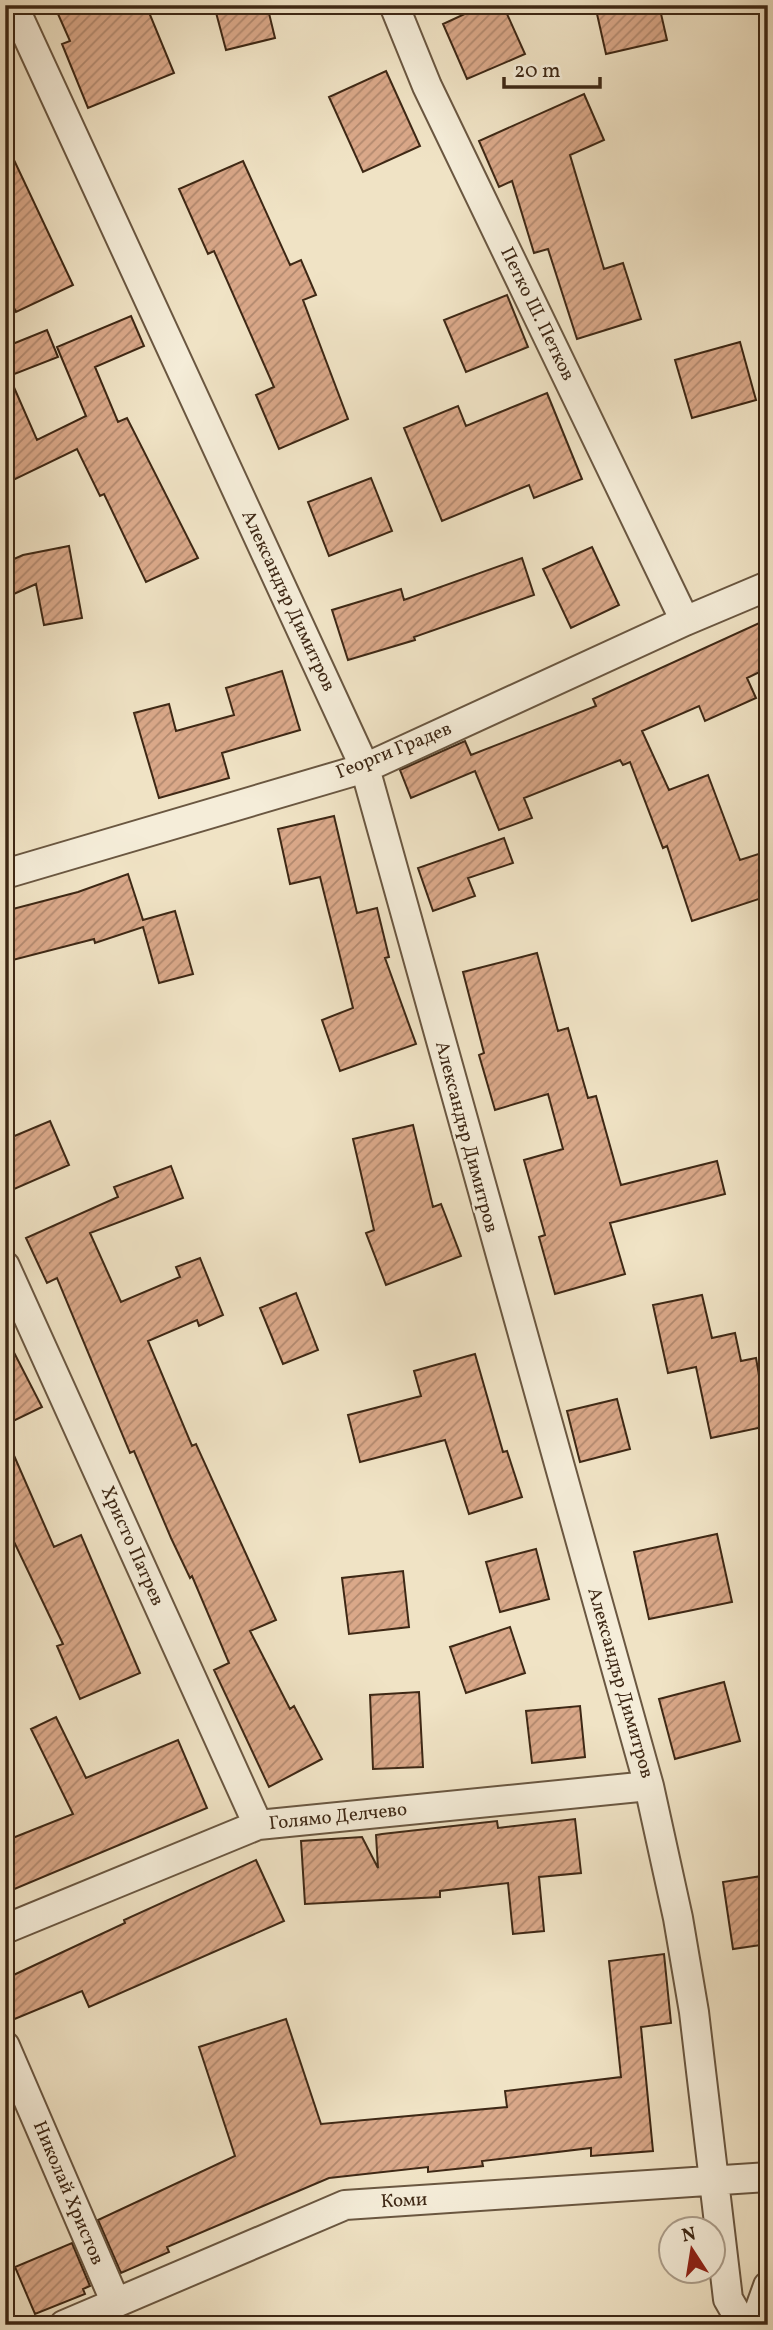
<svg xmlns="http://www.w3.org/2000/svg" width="773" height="2330" font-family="Vollkorn,serif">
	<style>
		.building { fill: url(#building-hatch); stroke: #3e2815; stroke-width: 2 }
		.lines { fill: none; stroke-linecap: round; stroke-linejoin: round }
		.minor-casing { stroke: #6a5741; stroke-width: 32 }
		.minor { stroke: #f5edd9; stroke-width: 28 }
		.labels { text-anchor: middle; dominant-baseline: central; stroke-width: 5; stroke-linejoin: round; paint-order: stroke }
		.street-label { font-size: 19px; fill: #3e2815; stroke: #f5edd9 }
	</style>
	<defs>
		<pattern id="building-hatch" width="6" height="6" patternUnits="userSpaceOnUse" patternTransform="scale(1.75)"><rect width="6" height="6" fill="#daa889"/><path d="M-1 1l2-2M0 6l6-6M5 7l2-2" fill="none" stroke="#b2896f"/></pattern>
	</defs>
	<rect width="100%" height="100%" fill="#f0e3c5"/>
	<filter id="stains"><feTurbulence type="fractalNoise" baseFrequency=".00286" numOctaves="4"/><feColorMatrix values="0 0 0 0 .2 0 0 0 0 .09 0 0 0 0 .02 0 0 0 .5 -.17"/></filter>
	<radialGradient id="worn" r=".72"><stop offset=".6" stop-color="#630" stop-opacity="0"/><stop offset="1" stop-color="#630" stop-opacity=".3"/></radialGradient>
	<path class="building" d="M54,5h92l28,68 -86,35 -26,-64 8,-3z
		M214,5h53l8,33 -49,12z
		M484,5h19l22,49 -58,25 -24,-55z
		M595,5h64l8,35 -61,14z
		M386,71l34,75 -57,26 -34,-75z
		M584,94l20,46 -34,15 34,114 19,-6 18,56 -64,20 -29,-90 -14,4 -22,-72 -13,6 -20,-46z
		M5,141l68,144 -57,27 -11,-22z
		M243,161l47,104 11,-5 15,35 -13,5 45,119 -69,30 -23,-54 18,-8 -60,-136 -6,3 -29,-65z
		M507,295l21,52 -62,25 -22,-52z
		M131,316l13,30 -49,21 23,55 9,-4 71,140 -52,24 -42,-88 -4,2 -23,-47 -72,35v-137l42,-17 11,27 -49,19 28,64 49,-24 -29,-69z
		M740,342l16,58 -64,18 -17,-58z
		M547,393l35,86 -48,19 -5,-13 -87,36 -38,-93 54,-22 8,20z
		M371,478l21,53 -63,25 -21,-54z
		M69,546l13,72 -38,7 -8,-41 -31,14v-35l18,-8z
		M592,547l27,58 -48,23 -28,-59z
		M522,558l12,37 -120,42 1,3 -67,20 -16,-50 69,-21 3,11z
		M768,619v49l-21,10 9,20 -51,23 -6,-15 -57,25 27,59 39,-15 32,85 28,-9v45l-76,25 -25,-75 -4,2 -33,-86 -7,3 -3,-5 -96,38 8,20 -33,12 -24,-59 -64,27 -11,-28 65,-29 6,14 125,-49 -3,-7z
		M282,671l18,59 -78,23 7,25 -70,20 -25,-85 35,-9 7,27 58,-16 -8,-27z
		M334,816l23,97 20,-5 12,49 -4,1 31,86 -76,27 -18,-51 31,-12 -33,-131 -30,7 -12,-55z
		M504,838l9,25 -45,15 7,18 -42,15 -15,-43z
		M128,874l15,46 32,-9 18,63 -34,9 -16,-56 -48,16 -1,-4 -89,23v-51l73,-19z
		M537,953l21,78 10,-3 20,70 8,-2 25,89 96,-24 8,33 -115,29 15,51 -70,20 -16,-57 6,-2 -21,-75 39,-11 -15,-55 -53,16 -16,-55 5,-2 -21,-81z
		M50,1121l19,44 -57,25 -7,-15v-35z
		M413,1125l20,82 8,-3 20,52 -75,29 -20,-52 8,-3 -21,-91z
		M171,1166l12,32 -93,35 31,69 59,-25 -4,-10 24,-9 23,57 -24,11 -2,-6 -49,21 44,105 4,-2 80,176 -26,11 40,78 4,-3 28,53 -53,28 -55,-117 15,-7 -37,-87 -2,2 -19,-40 -37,-87 -4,2 -73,-175 -10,5 -21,-45 92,-41 -4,-10z
		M296,1293l22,57 -35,14 -23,-56z
		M702,1295l10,43 23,-5 6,28 15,-3 12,68 -57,12 -15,-71 -28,6 -15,-68z
		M5,1335l37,72 -37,18z
		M475,1354l28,98 4,-1 15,46 -53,17 -24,-74 -85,22 -12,-47 73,-19 -7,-25z
		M617,1399l13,50 -50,13 -13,-51z
		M5,1435l49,112 27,-12 59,138 -60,26 -23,-53 6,-2 -58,-121z
		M717,1534l15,68 -83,17 -15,-67z
		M536,1549l13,50 -49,13 -14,-50z
		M403,1571l6,56 -60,7 -7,-56z
		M510,1627l15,46 -59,20 -16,-46z
		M724,1682l16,59 -65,18 -16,-60z
		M419,1692l4,75 -50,2 -3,-74z
		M580,1706l5,51 -53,6 -6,-52z
		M56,1717l30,61 92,-38 29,68 -202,85v-52l68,-27 -42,-85z
		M575,1819l6,54 -42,4 5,54 -31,3 -5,-51 -68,8v6l-135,7 -4,-63 61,-4 16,31 -2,-33 6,-1 115,-13 1,7z
		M256,1860l28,61 -195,86 -7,-16 -77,32v-44l120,-56 -1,-3z
		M768,1875v69l-35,5 -10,-67z
		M664,1954l7,69 -30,4 12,124 -62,5v-8l-109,13 1,5 -55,6v-5l-99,11 -162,69 2,5 -48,21 -23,-53 137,-64 -36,-109 87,-28 35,105 186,-17 -2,-16 116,-14 -12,-116z
		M72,2243l18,43 -7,3 2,5 -50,20 -20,-47z"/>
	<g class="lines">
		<g class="minor-casing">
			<path id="minor" d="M13,5l352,763 284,1018 29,132 16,94 34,287 15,26
				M394,5l33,81 258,535
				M5,874l360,-106 320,-147 83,-35
				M5,1266l253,559
				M5,1929l253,-104 391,-39
				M5,2046l110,255
				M64,2325l281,-120 423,-28
				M754,2325l14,-39"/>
		</g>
		<use href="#minor" class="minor"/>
	</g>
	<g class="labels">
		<g class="street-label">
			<text transform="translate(537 314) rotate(64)">Петко Ш. Петков</text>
			<text transform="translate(288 601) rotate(65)">Александър Димитров</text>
			<text transform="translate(394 751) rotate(-22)">Георги Градев</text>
			<text transform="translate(466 1137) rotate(75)">Александър Димитров</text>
			<text transform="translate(132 1546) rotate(66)">Христо Патрев</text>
			<text transform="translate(620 1683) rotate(74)">Александър Димитров</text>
			<text transform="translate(338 1817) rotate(-6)">Голямо Делчево</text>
			<text transform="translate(68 2193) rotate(67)">Николай Христов</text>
			<text transform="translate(404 2201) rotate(-3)">Коми</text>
		</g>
	</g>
	<rect width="773" height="2330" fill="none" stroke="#f0e3c5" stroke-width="28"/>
	<rect x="7" y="7" width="759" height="2316" fill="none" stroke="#3e2815" stroke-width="3.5"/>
	<rect x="14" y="14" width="745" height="2302" fill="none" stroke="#3e2815" stroke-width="2"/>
	<g transform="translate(692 2250) rotate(348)"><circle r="33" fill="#f5edd9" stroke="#ac9e8b" stroke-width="2"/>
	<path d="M0-5L12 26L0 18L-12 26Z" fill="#8f2418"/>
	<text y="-10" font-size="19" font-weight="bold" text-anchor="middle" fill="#3e2815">N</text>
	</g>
	<path d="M504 77v10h96v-10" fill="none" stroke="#3e2815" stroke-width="3.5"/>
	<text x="514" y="77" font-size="21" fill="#3e2815" stroke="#f5edd9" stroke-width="5" paint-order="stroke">20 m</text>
	<rect width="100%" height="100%" filter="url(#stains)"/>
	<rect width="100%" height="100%" fill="url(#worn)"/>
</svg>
